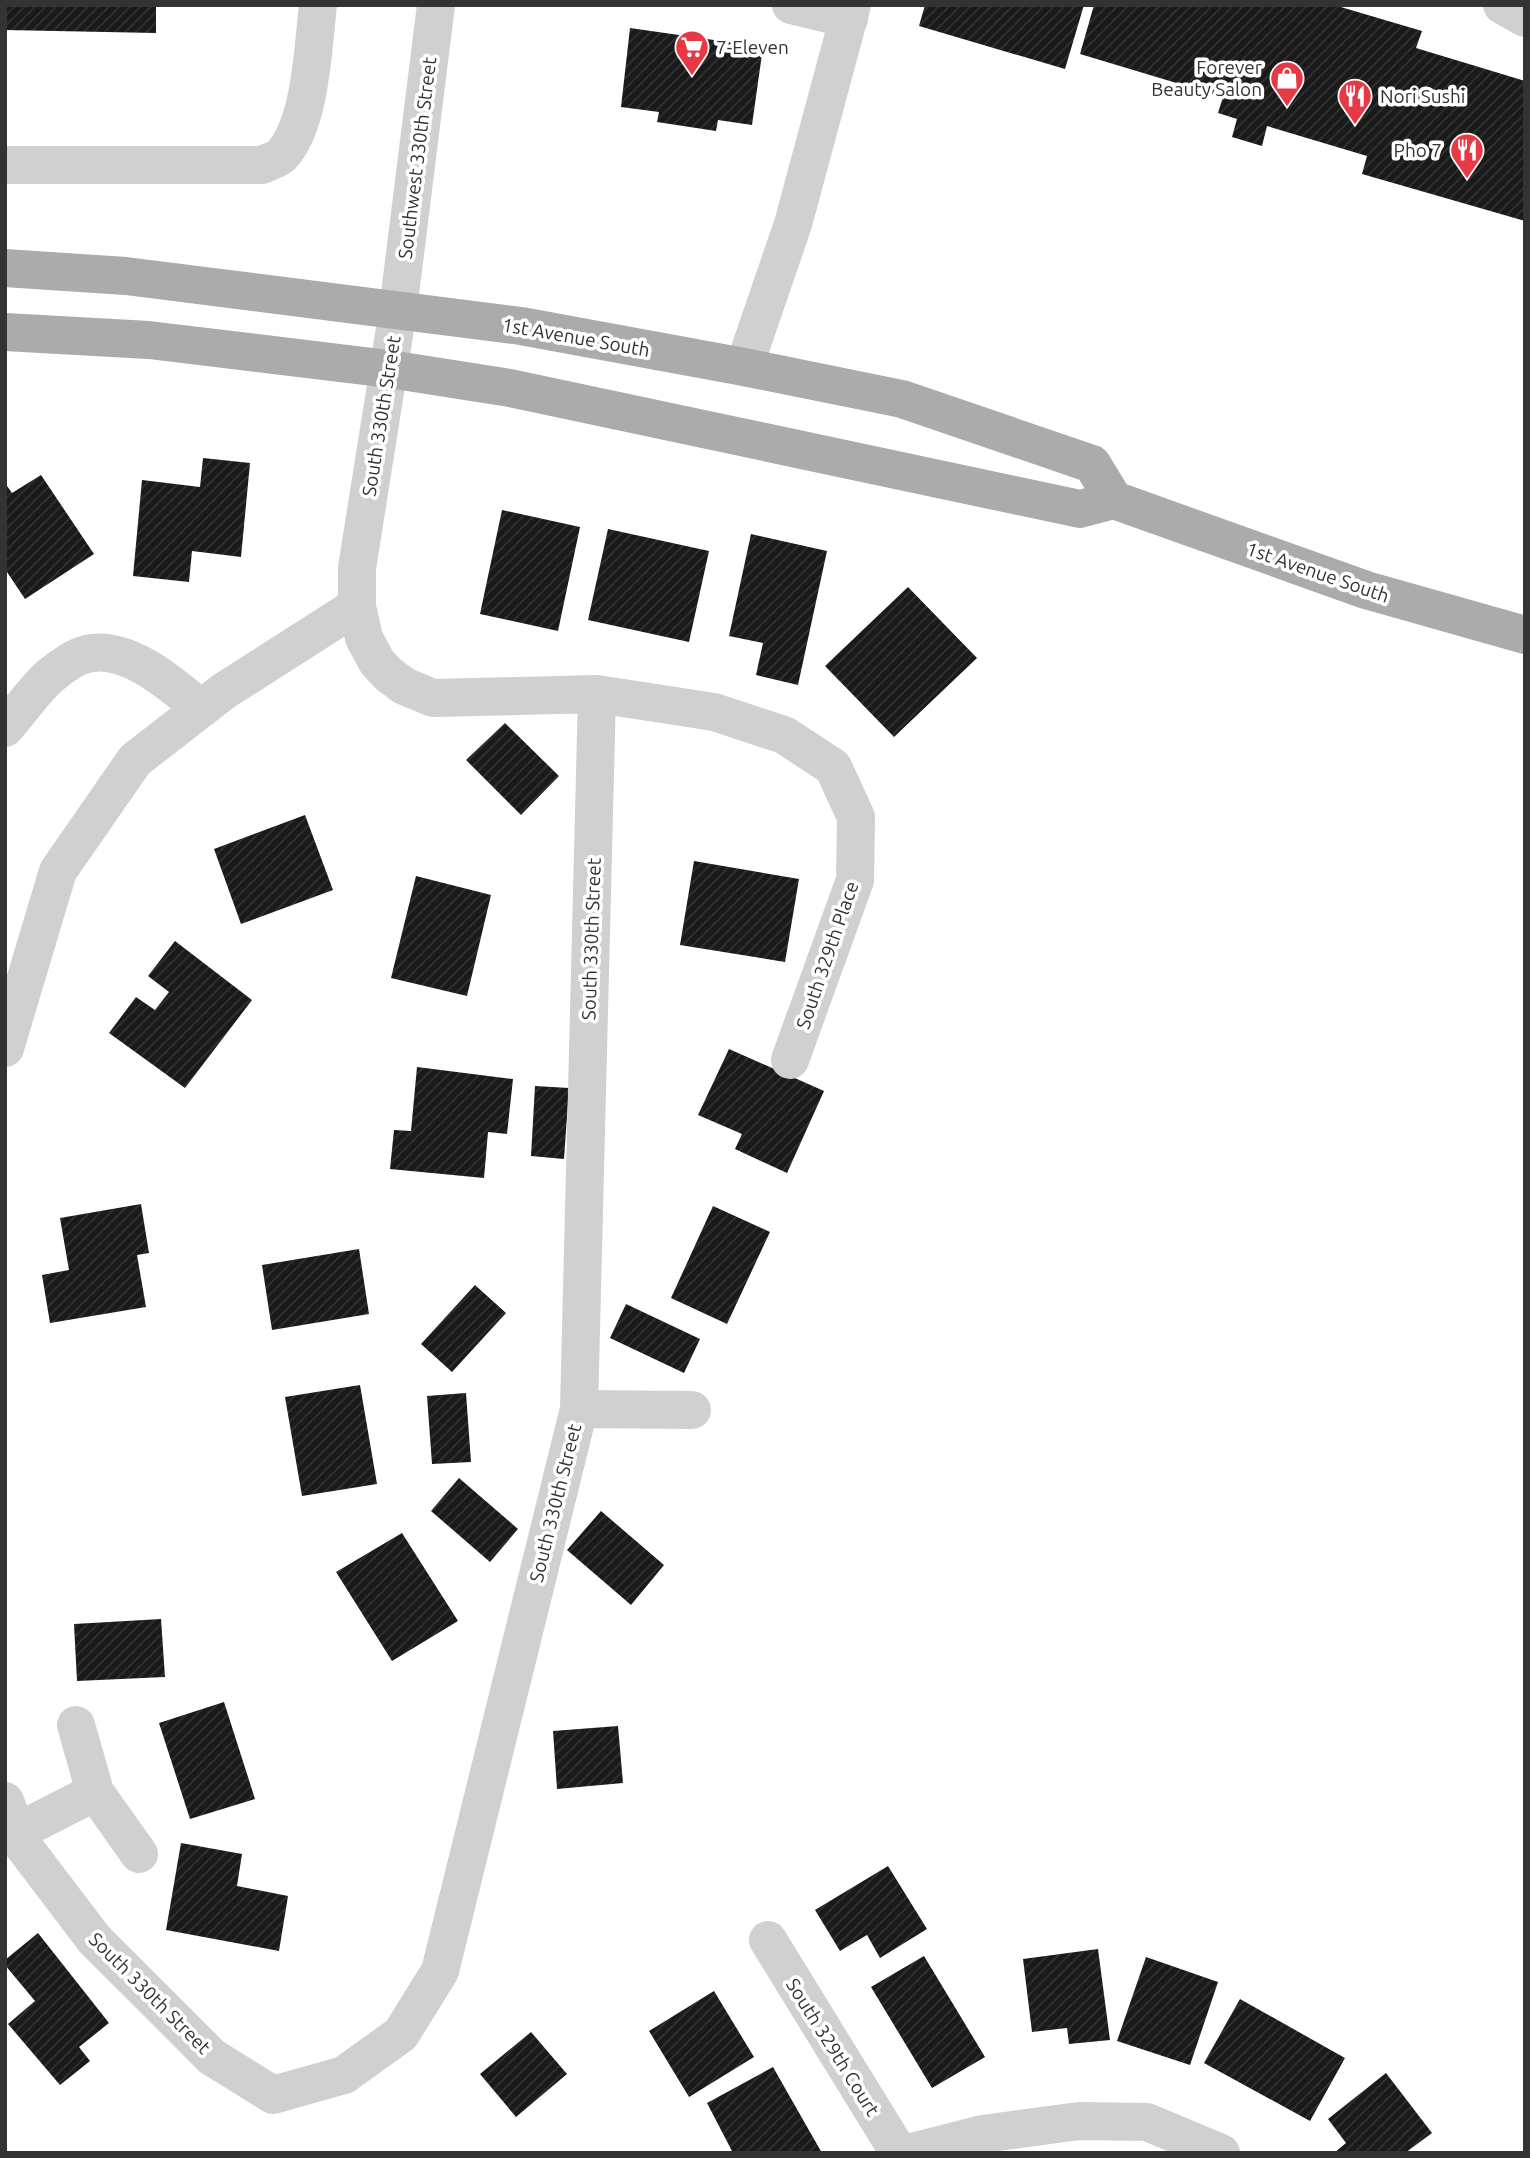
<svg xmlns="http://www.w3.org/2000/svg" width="1530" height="2158" font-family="Ubuntu,sans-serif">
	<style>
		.building { fill: url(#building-hatch) }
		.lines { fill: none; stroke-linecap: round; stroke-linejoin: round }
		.minor { stroke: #d0d0d0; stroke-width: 38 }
		.major { stroke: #ababab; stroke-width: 38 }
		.labels { text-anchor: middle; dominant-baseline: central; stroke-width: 7; stroke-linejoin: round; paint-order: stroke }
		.poi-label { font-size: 19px; fill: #333; stroke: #fff; text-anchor: start }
		.street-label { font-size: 19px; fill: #333; stroke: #fff }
	</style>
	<defs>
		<pattern id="building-hatch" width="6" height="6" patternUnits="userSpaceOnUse" patternTransform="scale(1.75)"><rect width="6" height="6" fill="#1a1a1a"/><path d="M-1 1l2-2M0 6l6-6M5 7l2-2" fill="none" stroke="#333"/></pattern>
	</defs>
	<rect width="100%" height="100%" fill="#fff"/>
	<path class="building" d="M5,5h151v28l-151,-3z
		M925,5h159l-19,64 -146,-43z
		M1094,5h240l88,26 -6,17 109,33v140l-163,-47 5,-18 -100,-30 -5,20 -30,-9 5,-18 -19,-6 5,-16 -143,-43z
		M630,28l133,19 -11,78 -34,-5 -2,11 -59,-9 2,-10 -38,-5z
		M203,458l47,5 -9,94 -49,-6 -3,31 -56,-6 9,-96 58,7z
		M41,475l53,79 -69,45 -20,-30v-86l7,10z
		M502,510l78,17 -22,104 -78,-17z
		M608,529l101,22 -20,91 -101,-22z
		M751,534l76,17 -29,134 -42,-10 7,-32 -34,-7z
		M908,587l69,71 -83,79 -69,-71z
		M505,723l54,53 -38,39 -55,-55z
		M305,815l28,75 -92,34 -27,-75z
		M694,861l105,18 -14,83 -105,-17z
		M416,876l75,19 -24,101 -76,-18z
		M175,941l77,59 -67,88 -76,-55 27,-36 19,13 14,-18 -21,-16z
		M729,1049l95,42 -37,82 -52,-24 7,-15 -44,-19z
		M417,1067l96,12 -6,55 -19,-2 -4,46 -94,-9 4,-39 17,1z
		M535,1086l34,2 -5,71 -33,-3z
		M141,1204l8,49 -12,2 9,52 -96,16 -8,-48 27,-5 -9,-52z
		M713,1206l57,26 -43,92 -56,-26z
		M359,1249l10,65 -97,16 -10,-65z
		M475,1285l31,28 -54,59 -31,-28z
		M626,1304l74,35 -16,34 -74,-35z
		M360,1385l17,99 -75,12 -17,-99z
		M466,1393l5,69 -39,2 -5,-68z
		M459,1478l59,51 -28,33 -59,-51z
		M601,1511l63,54 -33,40 -64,-55z
		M402,1533l56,88 -66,40 -56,-89z
		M161,1619l4,58 -88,4 -3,-57z
		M224,1702l31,97 -65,20 -31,-96z
		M618,1726l5,57 -66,6 -4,-58z
		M181,1843l61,11 -5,32 51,10 -9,55 -113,-21z
		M888,1866l39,63 -47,29 -13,-23 -27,16 -25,-41z
		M38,1933l71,90 -30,24 11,14 -30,24 -52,-61 27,-23 -30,-36v-5z
		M1098,1949l12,91 -41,4 -2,-16 -35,4 -9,-73z
		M924,1956l61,101 -53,31 -61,-101z
		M1146,1957l72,25 -28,83 -73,-24z
		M714,1991l40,66 -65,40 -40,-66z
		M1240,1999l105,59 -35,63 -106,-58z
		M531,2032l36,42 -51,43 -36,-43z
		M773,2067l29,51 20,35h-89l-26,-50z
		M1386,2073l46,60 -27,20h-71l12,-10 -18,-24z"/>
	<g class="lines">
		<path class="minor" d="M791,5l58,14
			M1502,5l23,13
			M5,165h257c6,-3 14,-5 19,-9 30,-31 32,-109 37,-151
			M744,367l49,-143 59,-219
			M597,694l117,18 70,23 49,32 23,50 -1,63 -65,180
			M5,728c15,-17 29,-38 46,-53 8,-6 18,-14 27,-18 42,-19 94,27 123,52
			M5,1048l53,-177 77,-111 89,-69 133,-85
			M579,1409l113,1
			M76,1725l19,67
			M5,1801l16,42 73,96 118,118 61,38 71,-20 57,-41 39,-63 139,-562 18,-715 -164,4 -29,-12 -16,-12 -11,-12 -13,-24 -7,-32v-38l41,-258 38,-305
			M17,1832l78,-40 44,62
			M768,1940l131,213
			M908,2153l75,-19 96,-13 68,1 74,31"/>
		<path class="major" d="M5,268l121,8 395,50 223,41 158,32 190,65 22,36
			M5,332l144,8 240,29 121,19 570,121 34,-9 252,90 159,45"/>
	</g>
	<defs>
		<g id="supermarket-pin" transform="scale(1.75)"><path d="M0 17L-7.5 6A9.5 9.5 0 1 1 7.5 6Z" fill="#e63946" stroke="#fff"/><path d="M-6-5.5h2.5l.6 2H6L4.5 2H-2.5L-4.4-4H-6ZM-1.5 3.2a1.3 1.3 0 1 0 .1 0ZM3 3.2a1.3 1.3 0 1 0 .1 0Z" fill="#fff"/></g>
		<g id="shop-pin" transform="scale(1.75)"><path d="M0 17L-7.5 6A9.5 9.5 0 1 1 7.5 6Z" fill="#e63946" stroke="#fff"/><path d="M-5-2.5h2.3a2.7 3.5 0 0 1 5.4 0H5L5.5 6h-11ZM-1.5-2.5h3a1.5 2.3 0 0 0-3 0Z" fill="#fff"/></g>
		<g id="restaurant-pin" transform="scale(1.75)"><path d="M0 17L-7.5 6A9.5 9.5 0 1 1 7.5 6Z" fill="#e63946" stroke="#fff"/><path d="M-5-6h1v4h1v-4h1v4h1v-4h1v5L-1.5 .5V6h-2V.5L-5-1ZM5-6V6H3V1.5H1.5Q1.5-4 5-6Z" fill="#fff"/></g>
	</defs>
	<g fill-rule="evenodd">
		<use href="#supermarket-pin" x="692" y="47"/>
		<use href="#shop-pin" x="1287" y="78"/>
		<use href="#restaurant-pin" x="1355" y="96"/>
		<use href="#restaurant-pin" x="1467" y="150"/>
	</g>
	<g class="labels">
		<g class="poi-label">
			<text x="716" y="47">7-Eleven</text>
			<text x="1262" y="67" text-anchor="end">Forever<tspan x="1262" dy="22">Beauty Salon</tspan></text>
			<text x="1380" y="96">Nori Sushi</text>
			<text x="1442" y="150" text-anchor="end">Pho 7</text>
		</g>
		<g class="street-label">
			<text transform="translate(417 158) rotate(-83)">Southwest 330th Street</text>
			<text transform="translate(576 337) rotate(10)">1st Avenue South</text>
			<text transform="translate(381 416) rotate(-81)">South 330th Street</text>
			<text transform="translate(1318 572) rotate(19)">1st Avenue South</text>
			<text transform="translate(591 939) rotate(-88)">South 330th Street</text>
			<text transform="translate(827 955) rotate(-71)">South 329th Place</text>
			<text transform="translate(555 1503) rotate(-76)">South 330th Street</text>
			<text transform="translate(150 1993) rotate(45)">South 330th Street</text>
			<text transform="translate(833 2047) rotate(58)">South 329th Court</text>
		</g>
	</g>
	<rect width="1530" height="2158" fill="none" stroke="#333333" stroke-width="14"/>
</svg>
